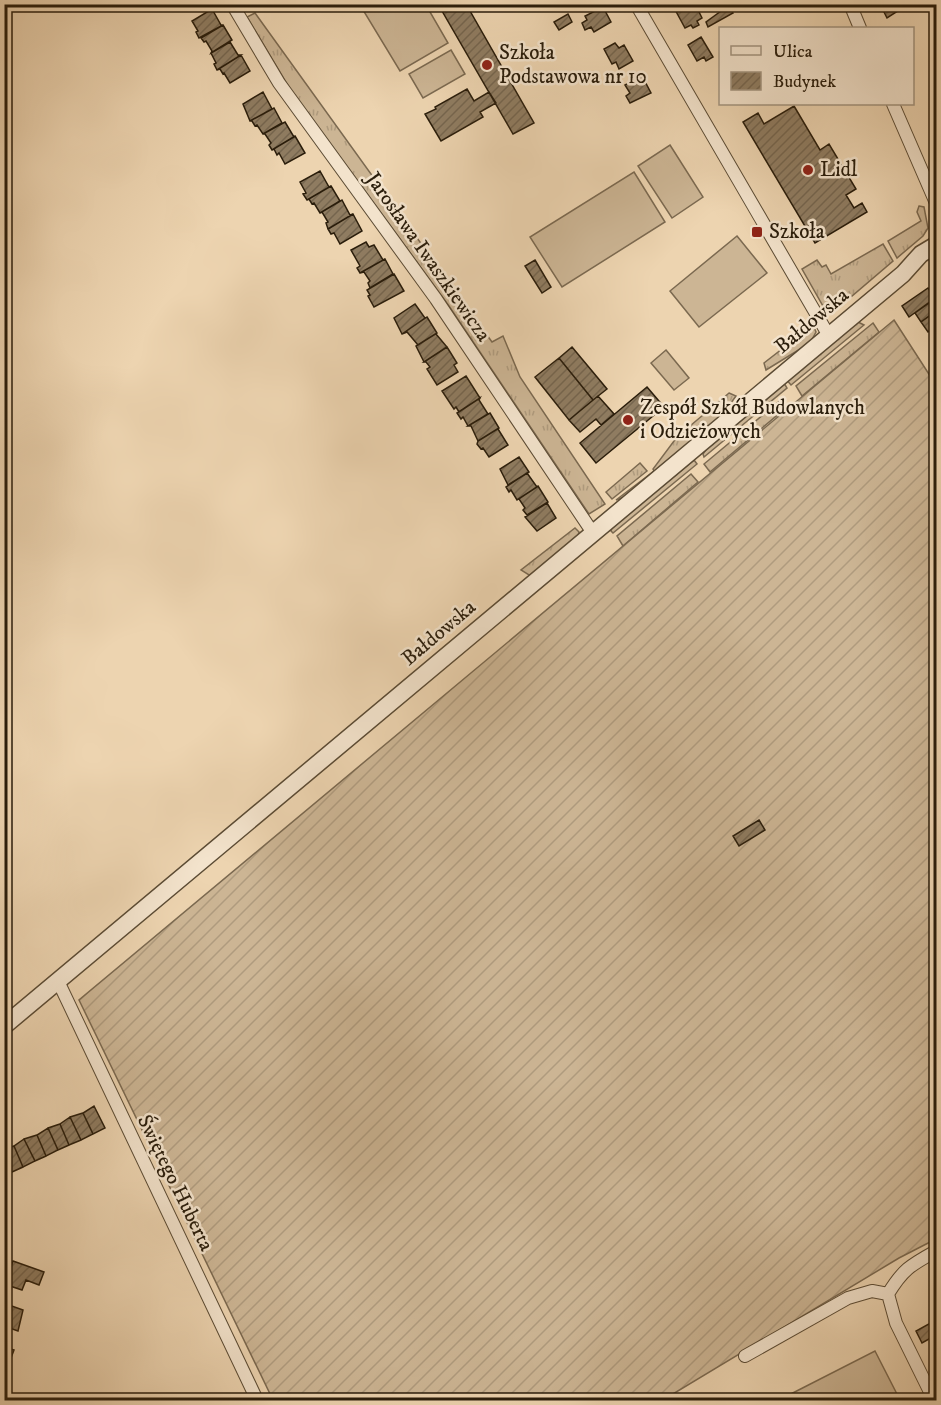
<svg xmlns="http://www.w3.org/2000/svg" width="941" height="1405" font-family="'IM FELL DW Pica',serif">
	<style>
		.grass { fill: url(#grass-tufts); stroke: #7b6950; stroke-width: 1.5 }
		.garden { fill: url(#garden-furrows); stroke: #7b6950; stroke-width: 1.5 }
		.pitch { fill: #ccb594; stroke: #7b6950; stroke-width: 1.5 }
		.building { fill: url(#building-hatch); stroke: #2a1d0b; stroke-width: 1.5 }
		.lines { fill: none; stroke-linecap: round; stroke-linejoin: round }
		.minor-casing { stroke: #5b4b34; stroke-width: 14 }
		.tertiary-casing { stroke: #5b4b34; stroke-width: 19 }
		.minor { stroke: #f3e3cc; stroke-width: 12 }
		.tertiary { stroke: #f3e3cc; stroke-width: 16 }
		.poi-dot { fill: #8f2418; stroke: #f3e3cc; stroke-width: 2 }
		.labels { text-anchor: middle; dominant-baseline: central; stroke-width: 5; stroke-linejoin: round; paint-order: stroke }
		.poi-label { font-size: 21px; fill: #2a1d0b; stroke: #f3e3cc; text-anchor: start }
		.street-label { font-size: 21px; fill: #2a1d0b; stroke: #f3e3cc }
	</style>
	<defs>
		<pattern id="grass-tufts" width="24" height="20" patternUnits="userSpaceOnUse" patternTransform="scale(1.5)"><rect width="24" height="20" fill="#ccb594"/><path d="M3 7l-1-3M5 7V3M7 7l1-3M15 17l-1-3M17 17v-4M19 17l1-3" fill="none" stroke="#af9b7e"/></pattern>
		<pattern id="garden-furrows" width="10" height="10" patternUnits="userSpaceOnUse" patternTransform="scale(1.5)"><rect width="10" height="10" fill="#ccb594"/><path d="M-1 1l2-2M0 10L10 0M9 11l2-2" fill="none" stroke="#af9b7e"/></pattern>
		<pattern id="building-hatch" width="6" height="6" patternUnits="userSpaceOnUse" patternTransform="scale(1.5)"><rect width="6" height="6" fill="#8f7c61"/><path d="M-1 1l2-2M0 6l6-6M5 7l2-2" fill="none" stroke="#75654e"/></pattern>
	</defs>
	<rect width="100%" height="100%" fill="#edd4b0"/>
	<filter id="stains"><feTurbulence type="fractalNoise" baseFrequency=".00333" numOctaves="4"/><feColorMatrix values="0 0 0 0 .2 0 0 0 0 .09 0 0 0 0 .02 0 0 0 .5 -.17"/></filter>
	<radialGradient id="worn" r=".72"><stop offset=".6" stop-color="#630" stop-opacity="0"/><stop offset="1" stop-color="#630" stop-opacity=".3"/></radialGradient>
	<path class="grass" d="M255,13l237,329 11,-6 17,41 85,127 -16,10 -140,-208 -159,-217 -43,-72z
		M919,206l5,1 4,21 -5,8 -26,22 -9,-17 33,-20 -4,-9z
		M883,244l10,17 -41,35 -29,10 -21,-37 15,-9 5,7 4,-2 5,9z
		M858,322l6,3 -73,60 -5,-6z
		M873,323l6,9 -77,64 -6,-10z
		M813,325l3,7 -6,11 -44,27 -2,-7z
		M784,383l3,5 -83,69 -1,-3 4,-6z
		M729,393l7,3 -16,22 -95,79 -9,3 38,-29 -1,-2 24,-32z
		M782,399l5,8 -77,65 -6,-8z
		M694,460l3,4 -84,69 -2,-2 1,-4z
		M640,463l7,8 -35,28 -6,-7z
		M691,474l7,8 -75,64 -6,-10z
		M575,528l4,4 -1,4 -45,38 -4,1 -8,-5z"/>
	<path class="garden" d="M894,320l42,65v854l-37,19 -236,142h-390l-194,-400z"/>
	<path class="pitch" d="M360,5h66l22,38 -48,28z
		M451,50l14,24 -42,24 -14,-24z
		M670,145l33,52 -31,21 -34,-52z
		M634,172l31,50 -103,65 -32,-50z
		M737,236l30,37 -68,54 -29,-36z
		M666,350l23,28 -15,12 -23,-27z
		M875,1351l25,49h-121z"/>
	<path class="building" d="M438,4h28l68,119 -21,11z
		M672,4h23l7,14 -5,3 2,4 -6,3 -2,-3 -6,3z
		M880,4h25l-5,3 1,2 -14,9z
		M728,6l5,7 -25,14 -2,-5z
		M603,7l8,15 -17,10 -3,-5 -6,3 -3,-7 5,-3 -2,-4z
		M212,9l9,16h2l-24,13 -3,-6 2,-1 -6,-10z
		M568,14l4,8 -13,8 -5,-8z
		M223,25l9,15 -21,13 1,-2 -6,-10 -2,1 -3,-4z
		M701,37l12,20 -7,4 -2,-4 -7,4 -9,-16z
		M230,42l8,13h3l-24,15 -3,-6 2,-1 -5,-10z
		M615,43l4,5 5,-3 9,16 -14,8 -3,-7 -4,2 -8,-15z
		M241,55l9,16 -20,12 -6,-10 -1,1 -3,-5 -3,1z
		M637,74l1,4 4,-2 9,17 -21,10 -4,-7 4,-3 -5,-8 9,-5 -2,-3z
		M467,89l7,12 15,-9 7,11 -16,9 3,5 -42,24 -16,-27 11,-5 -1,-2z
		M263,92l9,17 -22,12 -7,-17z
		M794,106l26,44 9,-6 27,45 -10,6 8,13 8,-5 5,9 -52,31 -72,-121 15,-9 6,11z
		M274,108l8,15 -19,11 -6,-9 -2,1 -3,-5h-2z
		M285,122l9,15 -22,13 -3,-5 2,-2 -6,-9h-2z
		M295,136l10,17 -20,11 -6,-11 -2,2 -3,-6 -2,1z
		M320,171l9,16 2,-1 -24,14 -4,-6 3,-1 -6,-11z
		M331,186l9,15 -20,12 -6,-10 -2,1 -3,-5 -2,1z
		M342,200l8,15 3,-1 -25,15 -2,-6 2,-1 -6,-10 -2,1z
		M353,214l9,17 -22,13 -6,-11 -3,1 -3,-5z
		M366,242l3,5 5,-2 9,15 2,-1 -25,14 -3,-5 3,-2 -9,-16z
		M385,259l8,15 -23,14 -2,-5 2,-2 -6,-9 -4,1z
		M535,260l16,27 -9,6 -17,-27z
		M394,274l10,17 -30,16 -6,-11 2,-1 -3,-5z
		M928,288l7,10 -26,19 -7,-11z
		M932,301l4,6v4l-15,11 -6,-9z
		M415,304l10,14 -23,16 -8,-16z
		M936,311v15l-8,6 -7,-10z
		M427,317l10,16 -19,12 -11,-13 -5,2z
		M437,333l-1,1 11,13 -23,15 -8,-16z
		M447,347l10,16 -3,2 4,7 -21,13 -10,-16 3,-2 -4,-5h-2z
		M572,347l35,42 -14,11 -34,-42z
		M559,358l34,42 -24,20 -34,-43z
		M466,376l14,22 -21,14 -3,-5 -2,2 -12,-18z
		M647,387l17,20 -68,56 -16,-20z
		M598,396l16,18 -13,11 -5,-6 -16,13 -11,-12z
		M480,398l-1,2 9,14 -20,12 -5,-9 -2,2 -4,-6z
		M490,413l9,15 -21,13 -7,-15h-3z
		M499,428l-1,1 10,16 -19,12 -6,-9 -2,1 -4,-5 1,-3z
		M519,457l10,15 -21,13 -8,-16z
		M527,473l10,14 -20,13 -6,-10 -2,2 -3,-5z
		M538,486l10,16 -21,13 -4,-5 2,-2 -6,-9z
		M547,503l9,15 -19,13 -12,-14z
		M759,820l6,10 -26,16 -6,-10z
		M94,1106l11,22 -12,6 -10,-21z
		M83,1113l10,21 -12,6 -11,-23z
		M70,1117l11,23 -12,5 -9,-21z
		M60,1124l9,21 -11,5 -10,-22z
		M48,1128l10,22 -12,6 -9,-21z
		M37,1135l9,21 -11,5 -11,-22z
		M24,1139l11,22 -12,6 -9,-21z
		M14,1146l9,21 -11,5 -8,-15v-8z
		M13,1261l31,11 -5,13 -13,-5 -4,10 -18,-6z
		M6,1304l17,6 -5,21 -14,-5z
		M936,1320v15l-14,8 -6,-12z
		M4,1347l10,3 -5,13 -5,-2z"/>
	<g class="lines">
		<g class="minor-casing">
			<path id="minor" d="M232,4l47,79 157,216 157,234
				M636,4l193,332
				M850,4l10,24
				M893,104l43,99
				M58,981l199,419
				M888,1294l8,29 38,77
				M888,1294c15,-25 23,-29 48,-43
				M745,1356l103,-58 24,-7 16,3"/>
		</g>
		<g class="tertiary-casing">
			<path id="tertiary" d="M4,1026l899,-752 18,-20 15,-9"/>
		</g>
		<use href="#minor" class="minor"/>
		<use href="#tertiary" class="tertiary"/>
	</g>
	<g class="poi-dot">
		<circle cx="487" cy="65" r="6"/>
		<circle cx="808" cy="170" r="6"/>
		<rect x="751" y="226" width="12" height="12" rx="3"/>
		<circle cx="628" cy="420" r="6"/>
	</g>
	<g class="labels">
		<g class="poi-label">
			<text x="499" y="53">Szkoła<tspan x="499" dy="24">Podstawowa nr 10</tspan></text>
			<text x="820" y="170">Lidl</text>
			<text x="769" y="232">Szkoła</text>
			<text x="640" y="408">Zespół Szkół Budowlanych<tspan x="640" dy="24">i Odzieżowych</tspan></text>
		</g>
		<g class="street-label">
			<text transform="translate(428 257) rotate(55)">Jarosława Iwaszkiewicza</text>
			<text transform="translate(812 321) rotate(-40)">Bałdowska</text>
			<text transform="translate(439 633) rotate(-40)">Bałdowska</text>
			<text transform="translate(175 1183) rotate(64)">Świętego Huberta</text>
		</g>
	</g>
	<rect width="941" height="1405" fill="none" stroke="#edd4b0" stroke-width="24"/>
	<rect x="6" y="6" width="929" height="1393" fill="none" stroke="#2a1d0b" stroke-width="3"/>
	<rect x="12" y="12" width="917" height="1381" fill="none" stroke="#2a1d0b" stroke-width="1.5"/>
	<rect x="719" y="27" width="195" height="78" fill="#f3e3cc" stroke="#a3947f" stroke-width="1.5"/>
	<rect x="731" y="46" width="30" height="9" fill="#f3e3cc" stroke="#a3947f" stroke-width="1.5"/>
	<text x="773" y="57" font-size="18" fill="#2a1d0b">Ulica</text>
	<rect x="731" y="72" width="30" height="18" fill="url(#building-hatch)" stroke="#a3947f" stroke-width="1.5"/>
	<text x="773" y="87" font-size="18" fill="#2a1d0b">Budynek</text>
	<rect width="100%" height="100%" filter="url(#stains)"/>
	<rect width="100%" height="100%" fill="url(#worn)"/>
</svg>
